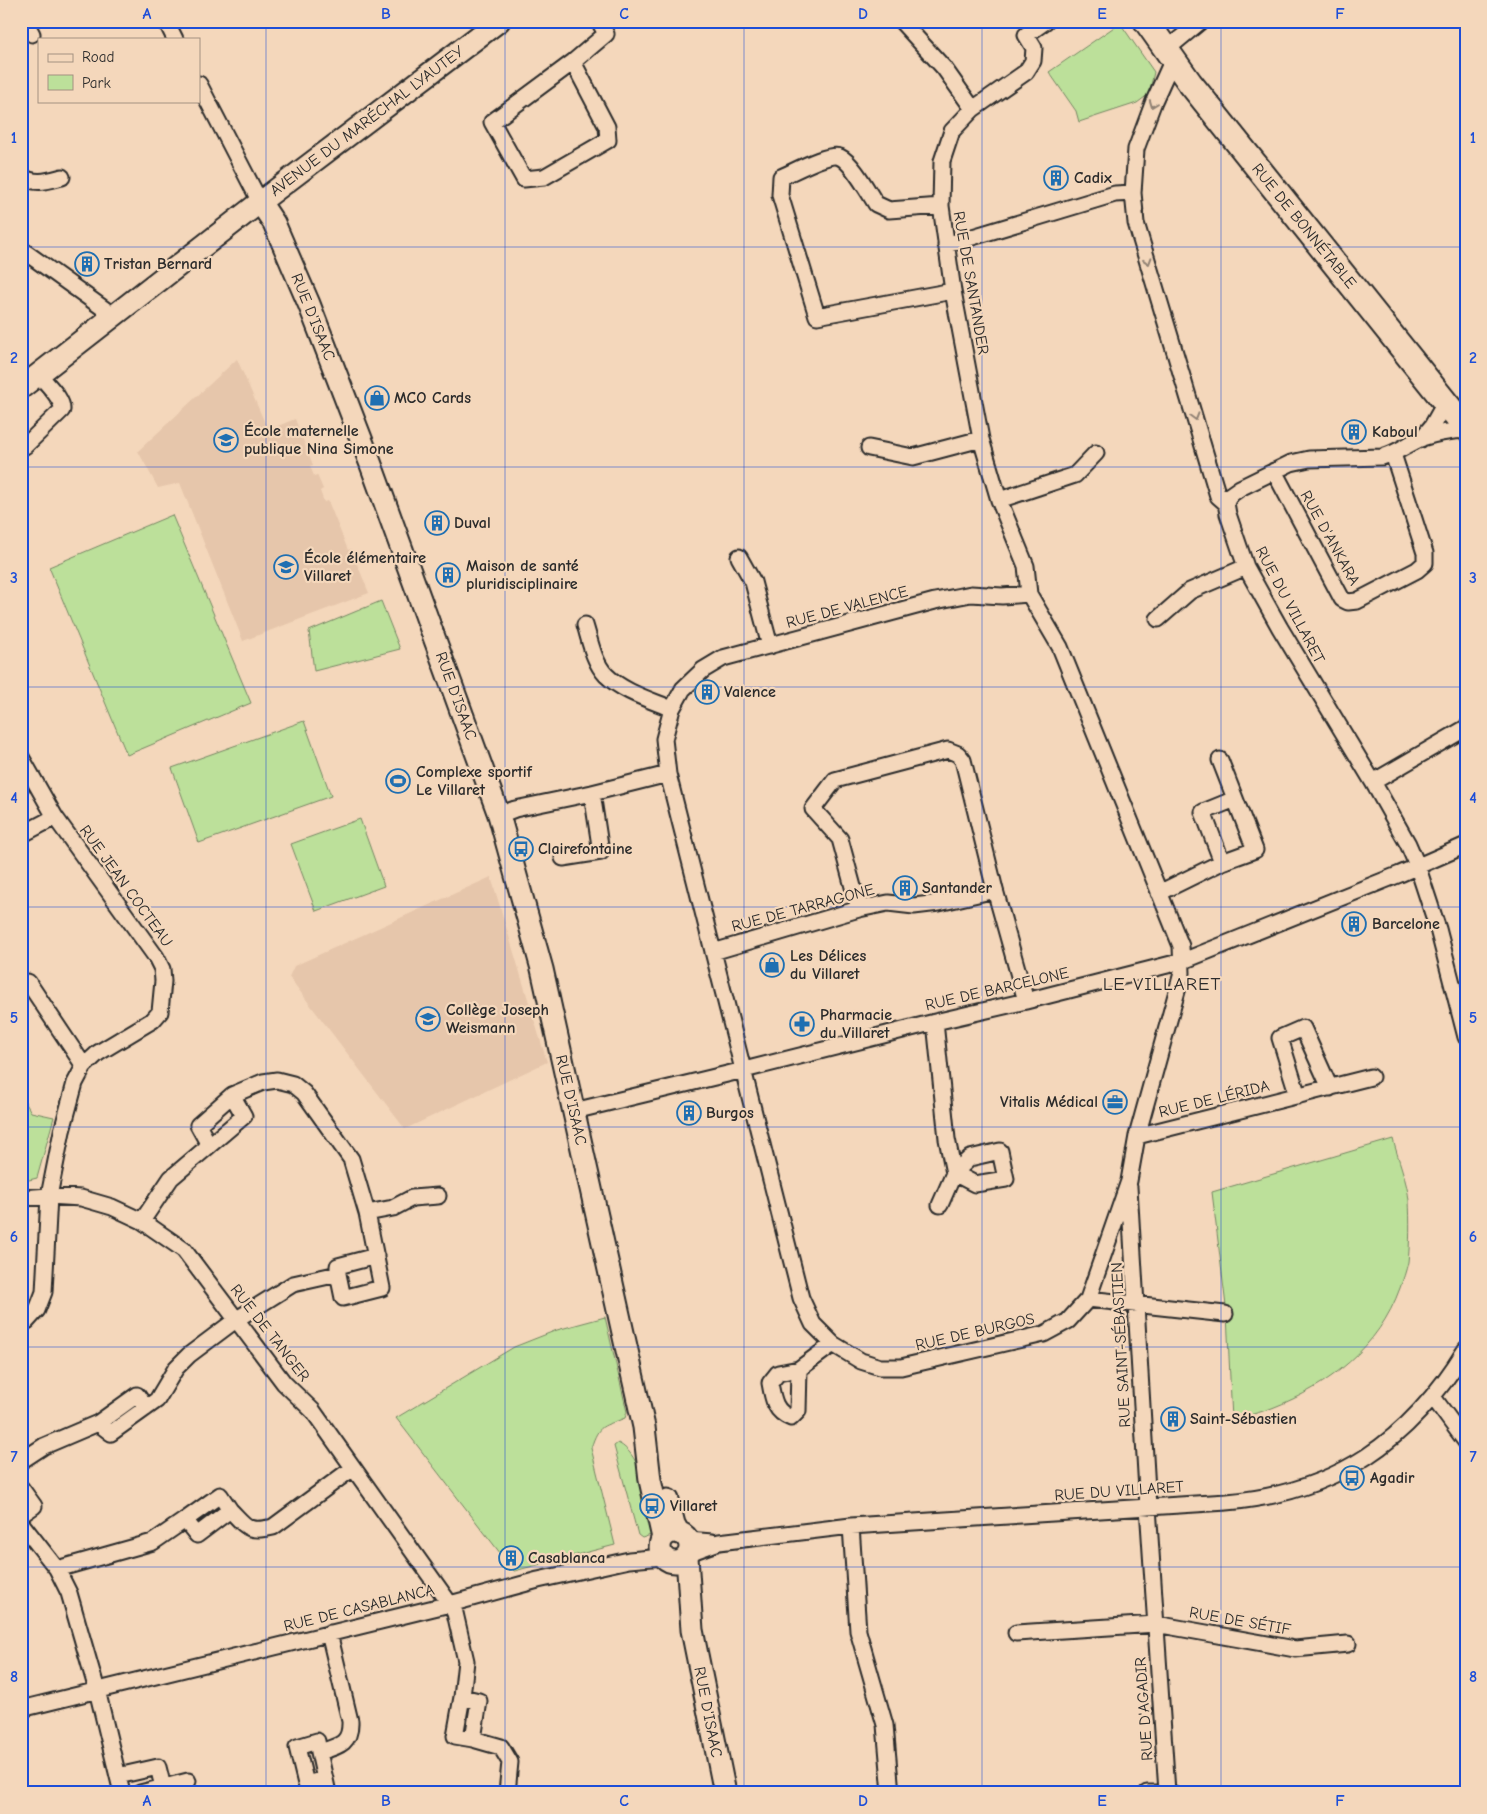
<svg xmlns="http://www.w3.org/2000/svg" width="1487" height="1814" font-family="'Comic Neue',sans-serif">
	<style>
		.built { fill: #e6c6ab }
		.green { fill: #bce09a; stroke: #748662 }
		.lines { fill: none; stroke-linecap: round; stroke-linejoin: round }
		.street-casing { stroke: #2b2b2b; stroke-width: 19 }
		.secondary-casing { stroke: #2b2b2b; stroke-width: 25 }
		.primary-casing { stroke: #2b2b2b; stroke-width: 28 }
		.street { stroke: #f4d7bb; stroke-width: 15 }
		.secondary { stroke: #f4d7bb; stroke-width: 21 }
		.primary { stroke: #f4d7bb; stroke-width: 24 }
		.oneway { stroke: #908173 }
		.grid { fill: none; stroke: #1d4ed8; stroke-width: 1; stroke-opacity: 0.55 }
		.labels { text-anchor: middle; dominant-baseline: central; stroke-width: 4.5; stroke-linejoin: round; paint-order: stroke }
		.street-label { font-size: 16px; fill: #2b2b2b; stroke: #f4d7bb }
		.poi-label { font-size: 16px; font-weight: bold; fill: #2b2b2b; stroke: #f4d7bb; text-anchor: start }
		.quarter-label { font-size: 19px; letter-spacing: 1px; fill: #2b2b2b; stroke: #f4d7bb }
		.neatline { fill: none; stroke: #1d4ed8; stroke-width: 2 }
		.grid-label { font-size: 16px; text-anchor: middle; font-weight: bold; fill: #1d4ed8 }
	</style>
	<rect width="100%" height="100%" fill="#f4d7bb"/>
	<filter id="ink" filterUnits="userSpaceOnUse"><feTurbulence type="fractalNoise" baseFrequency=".02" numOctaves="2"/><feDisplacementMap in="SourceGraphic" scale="10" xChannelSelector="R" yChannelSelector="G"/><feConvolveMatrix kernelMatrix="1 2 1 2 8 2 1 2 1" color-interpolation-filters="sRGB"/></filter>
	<g filter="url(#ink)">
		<path class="built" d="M237,359l31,71 27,-11 18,46 -3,1 4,10 3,-1 6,14 -3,2 4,11 4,-1 20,49 3,-1 18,44 -126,48 -63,-158 -22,5 -20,-37z
			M491,877l56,185 -142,67 -116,-152 5,-11z"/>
		<path class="green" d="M1120,23l34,49 -5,22 -12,9 -58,19 -3,-11 -27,-39z
			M172,515l79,188 -124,52 -78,-188z
			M381,601l19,48 -86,22 -5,-40z
			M304,721l27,75 -132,47 -27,-75z
			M360,819l24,67 -68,25 -25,-67z
			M21,1095l10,17 23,5 -17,61 -16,4z
			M1393,1139c4,17 15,45 16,62 1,17 1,44 -1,61 -2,9 -5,18 -8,26 -21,59 -71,98 -128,120 -13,5 -27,8 -40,12l-5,-106 -15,-122z
			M605,1317l22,95 -2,6c-22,9 -26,5 -34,30l24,97 -101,26 -118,-153 118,-71 43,-17z
			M618,1443c25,12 30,59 37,84l-4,8 -9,3 -4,-3 -24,-89z"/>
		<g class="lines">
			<g class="street-casing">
				<path id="street" d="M25,21l7,13
					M166,21l9,18
					M901,21l43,47 29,41
					M1166,50l35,-29
					M1173,59l-19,42 -18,48 -3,44 3,30 82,273 8,7 2,11 18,53 34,61 93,154 35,62 9,21 21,64 28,108
					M573,62l34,65 1,13 -64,37 -20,2 -32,-57 81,-60 33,-28 -7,-13
					M199,84l61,118
					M21,176c14,9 26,5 41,1
					M941,206l-52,4 -13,-6c-8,-12 -23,-41 -36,-47 -11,-5 -47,15 -59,20l-1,18 37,121 136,-25
					M946,245l169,-51 18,-1
					M21,249l93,67
					M1421,439l11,-13 13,-23
					M25,446l37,-36c1,-12 -16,-26 -23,-36
					M869,448l44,9 68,-18
					M1274,471l68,128 6,3 9,-1 60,-31 8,-7v-10l-32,-99
					M999,500l76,-25 21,-22
					M1226,503l4,-8 10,-7 51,-25 18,-4 73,-2c15,-4 26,-13 40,-19 14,-5 29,-7 44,-8
					M739,557l14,25 17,64
					M971,594l31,2 27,-2 31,53 121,299 1,27 -45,163 -8,45 -41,118 -20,22 -24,13 -143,33h-21l-19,-6 -28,-17 -20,-20 -12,-26 -133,-524 -4,-35 8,-30 11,-20 20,-19 20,-12 212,-57z
					M1029,594l-3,-28 -27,-66 -18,-61 -28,-148 -12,-85 1,-45 10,-30 21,-22 53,-37 7,-11 1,-13 -8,-13 20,-14
					M1158,619l32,-28 56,-24
					M585,625c5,16 9,38 21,50 17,17 45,25 66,34
					M21,757l34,60 101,140 6,12 1,12 -3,31 -7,8 -55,33 -14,13 -9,17 -13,48 -13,65 -5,96 -7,18 -10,11 -6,3
					M1373,782l93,-54
					M499,815l16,-6 77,-16 76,-19
					M21,835l34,-18
					M563,858l38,-6 -9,-59
					M1222,862l-19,-50 32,-13
					M1159,893l63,-31 33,-12 -35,-90
					M859,909l-19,-70 -27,-30 22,-29 113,-30 10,4 5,6 32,130
					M713,952l146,-43 29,-6 26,3 25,-3 56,-13 31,111
					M28,982l56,84
					M935,1022l12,117 7,34 -14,32
					M1298,1096l-18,-58 23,-10 27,60
					M574,1111l178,-43 183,-46 91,-21 157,-40 217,-87 66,-29
					M1137,1136l234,-59
					M209,1145l-11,-20 34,-30
					M1000,1151l6,28 -31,5 -21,-11 16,-15z
					M1129,1187l19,320 19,285
					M21,1198l28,-2 32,2 31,9 30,14 42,29 100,133 29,28 137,193 5,9 11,48 -4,36 17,4 -6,38 28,8 9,15 -3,31
					M367,1213l26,-5 19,-10 26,-2
					M338,1274v-8l38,-10
					M1088,1299l137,15
					M799,1369l-1,42 -7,7c-16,-6 -18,-18 -21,-35l8,-10 21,-4 34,-25
					M1433,1397l33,45
					M98,1423l39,-28 9,13
					M21,1461l23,-15 54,-23 13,10 46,-33 19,-32 13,-13 48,-36 56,-35 45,-10 5,24 39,-10 -15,-75 -16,-54 -47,-66 -11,-9 -16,-4 -14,2 -31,13 12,21 -73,62 -29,43
					M21,1488l13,18 -13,9
					M185,1520l35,-25 10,15
					M21,1523l36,46 12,24 28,97 25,103
					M851,1526l7,105 27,94 6,68
					M688,1540l24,2
					M689,1553l30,-11 132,-16 376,-24c109,-9 183,-61 239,-153
					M57,1569l96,-27 32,-22 12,15 33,-25c17,17 17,23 43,17l80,-59
					M1016,1633l140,-9 139,25 53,-5
					M462,1697l-7,39 18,3
					M21,1709l429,-105 88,-24 91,-20 34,-3
					M319,1752l-2,-11 -20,6 9,37 19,-5
					M118,1776l40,-9 5,20
					M140,1793l48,-12
					M328,1793l-9,-41c20,-6 32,-8 31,-31l-21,-88
					M1147,1793h24"/>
			</g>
			<g class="secondary-casing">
				<path id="secondary" d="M260,202l14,21 35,81 61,158 129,353 43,154 102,458 6,53 13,58
					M21,388l239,-186 239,-181
					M668,1500l6,24 5,9
					M660 1547a15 15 0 1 1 30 0a15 15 0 1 1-30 0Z
					M687,1557l5,73 33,163"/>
			</g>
			<g class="primary-casing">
				<path id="primary" d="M1146,21l44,62 276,345"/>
			</g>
			<use href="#street" class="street"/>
			<use href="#secondary" class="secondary"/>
			<use href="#primary" class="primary"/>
		</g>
		<defs><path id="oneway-chevron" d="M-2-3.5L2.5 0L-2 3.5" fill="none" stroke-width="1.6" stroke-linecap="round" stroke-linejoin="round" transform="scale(1.25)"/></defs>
		<g class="oneway">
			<use href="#oneway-chevron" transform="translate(1153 104) rotate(111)"/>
			<use href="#oneway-chevron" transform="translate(1148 261) rotate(73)"/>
			<use href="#oneway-chevron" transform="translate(1195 417) rotate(74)"/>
		</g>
	</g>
	<path class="grid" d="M266,21v1772M505,21v1772M744,21v1772M982,21v1772M1221,21v1772M21,247h1445M21,467h1445M21,687h1445M21,907h1445M21,1127h1445M21,1347h1445M21,1567h1445"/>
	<defs>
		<g id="building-ring" transform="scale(1.25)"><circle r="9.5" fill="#f4d7bb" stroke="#1f6fb2" stroke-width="1.5"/><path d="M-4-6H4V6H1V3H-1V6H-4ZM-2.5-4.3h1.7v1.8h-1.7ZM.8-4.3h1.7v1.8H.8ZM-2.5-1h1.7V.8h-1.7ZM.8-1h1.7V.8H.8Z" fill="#1f6fb2"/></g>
		<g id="shop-ring" transform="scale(1.25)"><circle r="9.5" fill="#f4d7bb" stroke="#1f6fb2" stroke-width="1.5"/><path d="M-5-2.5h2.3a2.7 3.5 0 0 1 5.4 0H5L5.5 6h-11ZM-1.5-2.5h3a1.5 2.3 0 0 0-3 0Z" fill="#1f6fb2"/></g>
		<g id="school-ring" transform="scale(1.25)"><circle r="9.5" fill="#f4d7bb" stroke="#1f6fb2" stroke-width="1.5"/><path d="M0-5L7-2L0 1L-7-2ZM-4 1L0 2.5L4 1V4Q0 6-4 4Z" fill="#1f6fb2"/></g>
		<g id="stadium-ring" transform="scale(1.25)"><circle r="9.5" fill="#f4d7bb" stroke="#1f6fb2" stroke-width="1.5"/><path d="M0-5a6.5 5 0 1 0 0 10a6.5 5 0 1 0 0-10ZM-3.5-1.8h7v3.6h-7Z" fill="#1f6fb2"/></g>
		<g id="bus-ring" transform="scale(1.25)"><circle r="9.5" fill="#f4d7bb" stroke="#1f6fb2" stroke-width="1.5"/><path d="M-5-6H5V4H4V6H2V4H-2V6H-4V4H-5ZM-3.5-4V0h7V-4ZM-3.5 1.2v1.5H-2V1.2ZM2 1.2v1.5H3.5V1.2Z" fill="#1f6fb2"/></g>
		<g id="pharmacy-ring" transform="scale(1.25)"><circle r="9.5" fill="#f4d7bb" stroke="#1f6fb2" stroke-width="1.5"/><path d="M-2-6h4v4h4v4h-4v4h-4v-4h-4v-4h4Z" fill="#1f6fb2"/></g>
		<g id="office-ring" transform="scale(1.25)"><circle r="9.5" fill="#f4d7bb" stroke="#1f6fb2" stroke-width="1.5"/><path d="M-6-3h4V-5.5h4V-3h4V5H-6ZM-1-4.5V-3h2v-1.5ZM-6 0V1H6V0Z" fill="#1f6fb2"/></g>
	</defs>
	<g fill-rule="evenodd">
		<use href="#building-ring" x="1056" y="178"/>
		<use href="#building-ring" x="87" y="264"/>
		<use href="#shop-ring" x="377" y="398"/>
		<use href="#building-ring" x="1354" y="432"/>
		<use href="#school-ring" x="226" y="440"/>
		<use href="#building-ring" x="437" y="523"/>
		<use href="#school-ring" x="286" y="567"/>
		<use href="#building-ring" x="448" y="575"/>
		<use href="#building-ring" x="707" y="692"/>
		<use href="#stadium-ring" x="398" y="781"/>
		<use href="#bus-ring" x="521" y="849"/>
		<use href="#building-ring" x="905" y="888"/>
		<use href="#building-ring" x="1354" y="924"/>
		<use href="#shop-ring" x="772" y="965"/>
		<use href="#school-ring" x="428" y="1019"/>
		<use href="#pharmacy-ring" x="802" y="1024"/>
		<use href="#office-ring" x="1115" y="1102"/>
		<use href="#building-ring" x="689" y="1113"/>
		<use href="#building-ring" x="1173" y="1419"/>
		<use href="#bus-ring" x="1352" y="1478"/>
		<use href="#bus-ring" x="652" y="1506"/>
		<use href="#building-ring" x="511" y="1558"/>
	</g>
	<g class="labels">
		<g class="street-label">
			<text transform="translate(367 121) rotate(-37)">AVENUE DU MARÉCHAL LYAUTEY</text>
			<text transform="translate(1304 226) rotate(51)">RUE DE BONNÉTABLE</text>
			<text transform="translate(971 283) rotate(80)">RUE DE SANTANDER</text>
			<text transform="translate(313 317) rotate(68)">RUE D'ISAAC</text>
			<text transform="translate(1330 538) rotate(61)">RUE D'ANKARA</text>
			<text transform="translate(1290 605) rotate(62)">RUE DU VILLARET</text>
			<text transform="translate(847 607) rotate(-15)">RUE DE VALENCE</text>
			<text transform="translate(456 696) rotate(70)">RUE D'ISAAC</text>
			<text transform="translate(126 886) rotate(54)">RUE JEAN COCTEAU</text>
			<text transform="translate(803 908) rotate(-15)">RUE DE TARRAGONE</text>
			<text transform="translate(997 989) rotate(-13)">RUE DE BARCELONE</text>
			<text transform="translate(1214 1099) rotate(-14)">RUE DE LÉRIDA</text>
			<text transform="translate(571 1100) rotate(77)">RUE D'ISAAC</text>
			<text transform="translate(975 1332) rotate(-13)">RUE DE BURGOS</text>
			<text transform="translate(270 1333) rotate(52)">RUE DE TANGER</text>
			<text transform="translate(1121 1345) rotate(-93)">RUE SAINT-SÉBASTIEN</text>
			<text transform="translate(1119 1491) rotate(-4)">RUE DU VILLARET</text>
			<text transform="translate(359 1608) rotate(-14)">RUE DE CASABLANCA</text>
			<text transform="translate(1240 1621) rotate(10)">RUE DE SÉTIF</text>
			<text transform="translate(1144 1709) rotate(-94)">RUE D'AGADIR</text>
			<text transform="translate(708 1712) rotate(79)">RUE D'ISAAC</text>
		</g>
		<g class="poi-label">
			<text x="1074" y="178">Cadix</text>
			<text x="104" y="264">Tristan Bernard</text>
			<text x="394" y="398">MCO Cards</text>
			<text x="244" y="431">École maternelle<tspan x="244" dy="18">publique Nina Simone</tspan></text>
			<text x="1372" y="432">Kaboul</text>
			<text x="454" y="523">Duval</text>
			<text x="304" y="558">École élémentaire<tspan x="304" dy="18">Villaret</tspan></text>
			<text x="466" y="566">Maison de santé<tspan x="466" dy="18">pluridisciplinaire</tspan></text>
			<text x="724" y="692">Valence</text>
			<text x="416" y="772">Complexe sportif<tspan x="416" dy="18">Le Villaret</tspan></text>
			<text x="538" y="849">Clairefontaine</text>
			<text x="922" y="888">Santander</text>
			<text x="1372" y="924">Barcelone</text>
			<text x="790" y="956">Les Délices<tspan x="790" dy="18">du Villaret</tspan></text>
			<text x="446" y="1010">Collège Joseph<tspan x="446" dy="18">Weismann</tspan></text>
			<text x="820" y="1015">Pharmacie<tspan x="820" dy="18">du Villaret</tspan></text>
			<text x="1098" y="1102" text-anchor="end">Vitalis Médical</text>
			<text x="706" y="1113">Burgos</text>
			<text x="1190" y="1419">Saint-Sébastien</text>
			<text x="1370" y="1478">Agadir</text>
			<text x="670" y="1506">Villaret</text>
			<text x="528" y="1558">Casablanca</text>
		</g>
		<g class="quarter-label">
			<text x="1162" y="984">LE VILLARET</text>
		</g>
	</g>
	<rect width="1487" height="1814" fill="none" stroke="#f4d7bb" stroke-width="55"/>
	<rect x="38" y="38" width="162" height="65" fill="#f4d7bb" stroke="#a49281"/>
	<rect x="48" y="54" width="25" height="8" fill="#f4d7bb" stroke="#a49281"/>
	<text x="82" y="62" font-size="15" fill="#2b2b2b">Road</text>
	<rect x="48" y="75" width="25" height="15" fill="#bce09a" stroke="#a49281"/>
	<text x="82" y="88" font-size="15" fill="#2b2b2b">Park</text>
	<rect x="28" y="28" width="1432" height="1758" class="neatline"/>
	<g class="grid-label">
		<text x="147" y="19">A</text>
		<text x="386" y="19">B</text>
		<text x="624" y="19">C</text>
		<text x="863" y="19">D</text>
		<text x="1102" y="19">E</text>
		<text x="1340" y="19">F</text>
		<text x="14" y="143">1</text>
		<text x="1473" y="143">1</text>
		<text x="14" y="363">2</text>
		<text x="1473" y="363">2</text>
		<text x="14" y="583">3</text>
		<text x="1473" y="583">3</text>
		<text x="14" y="803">4</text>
		<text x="1473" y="803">4</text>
		<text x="14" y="1023">5</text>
		<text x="1473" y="1023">5</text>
		<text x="14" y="1242">6</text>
		<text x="1473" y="1242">6</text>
		<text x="14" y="1462">7</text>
		<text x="1473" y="1462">7</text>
		<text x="14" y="1682">8</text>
		<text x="1473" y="1682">8</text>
		<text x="147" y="1806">A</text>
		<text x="386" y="1806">B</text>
		<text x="624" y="1806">C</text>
		<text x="863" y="1806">D</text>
		<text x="1102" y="1806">E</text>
		<text x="1340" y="1806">F</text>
	</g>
</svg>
